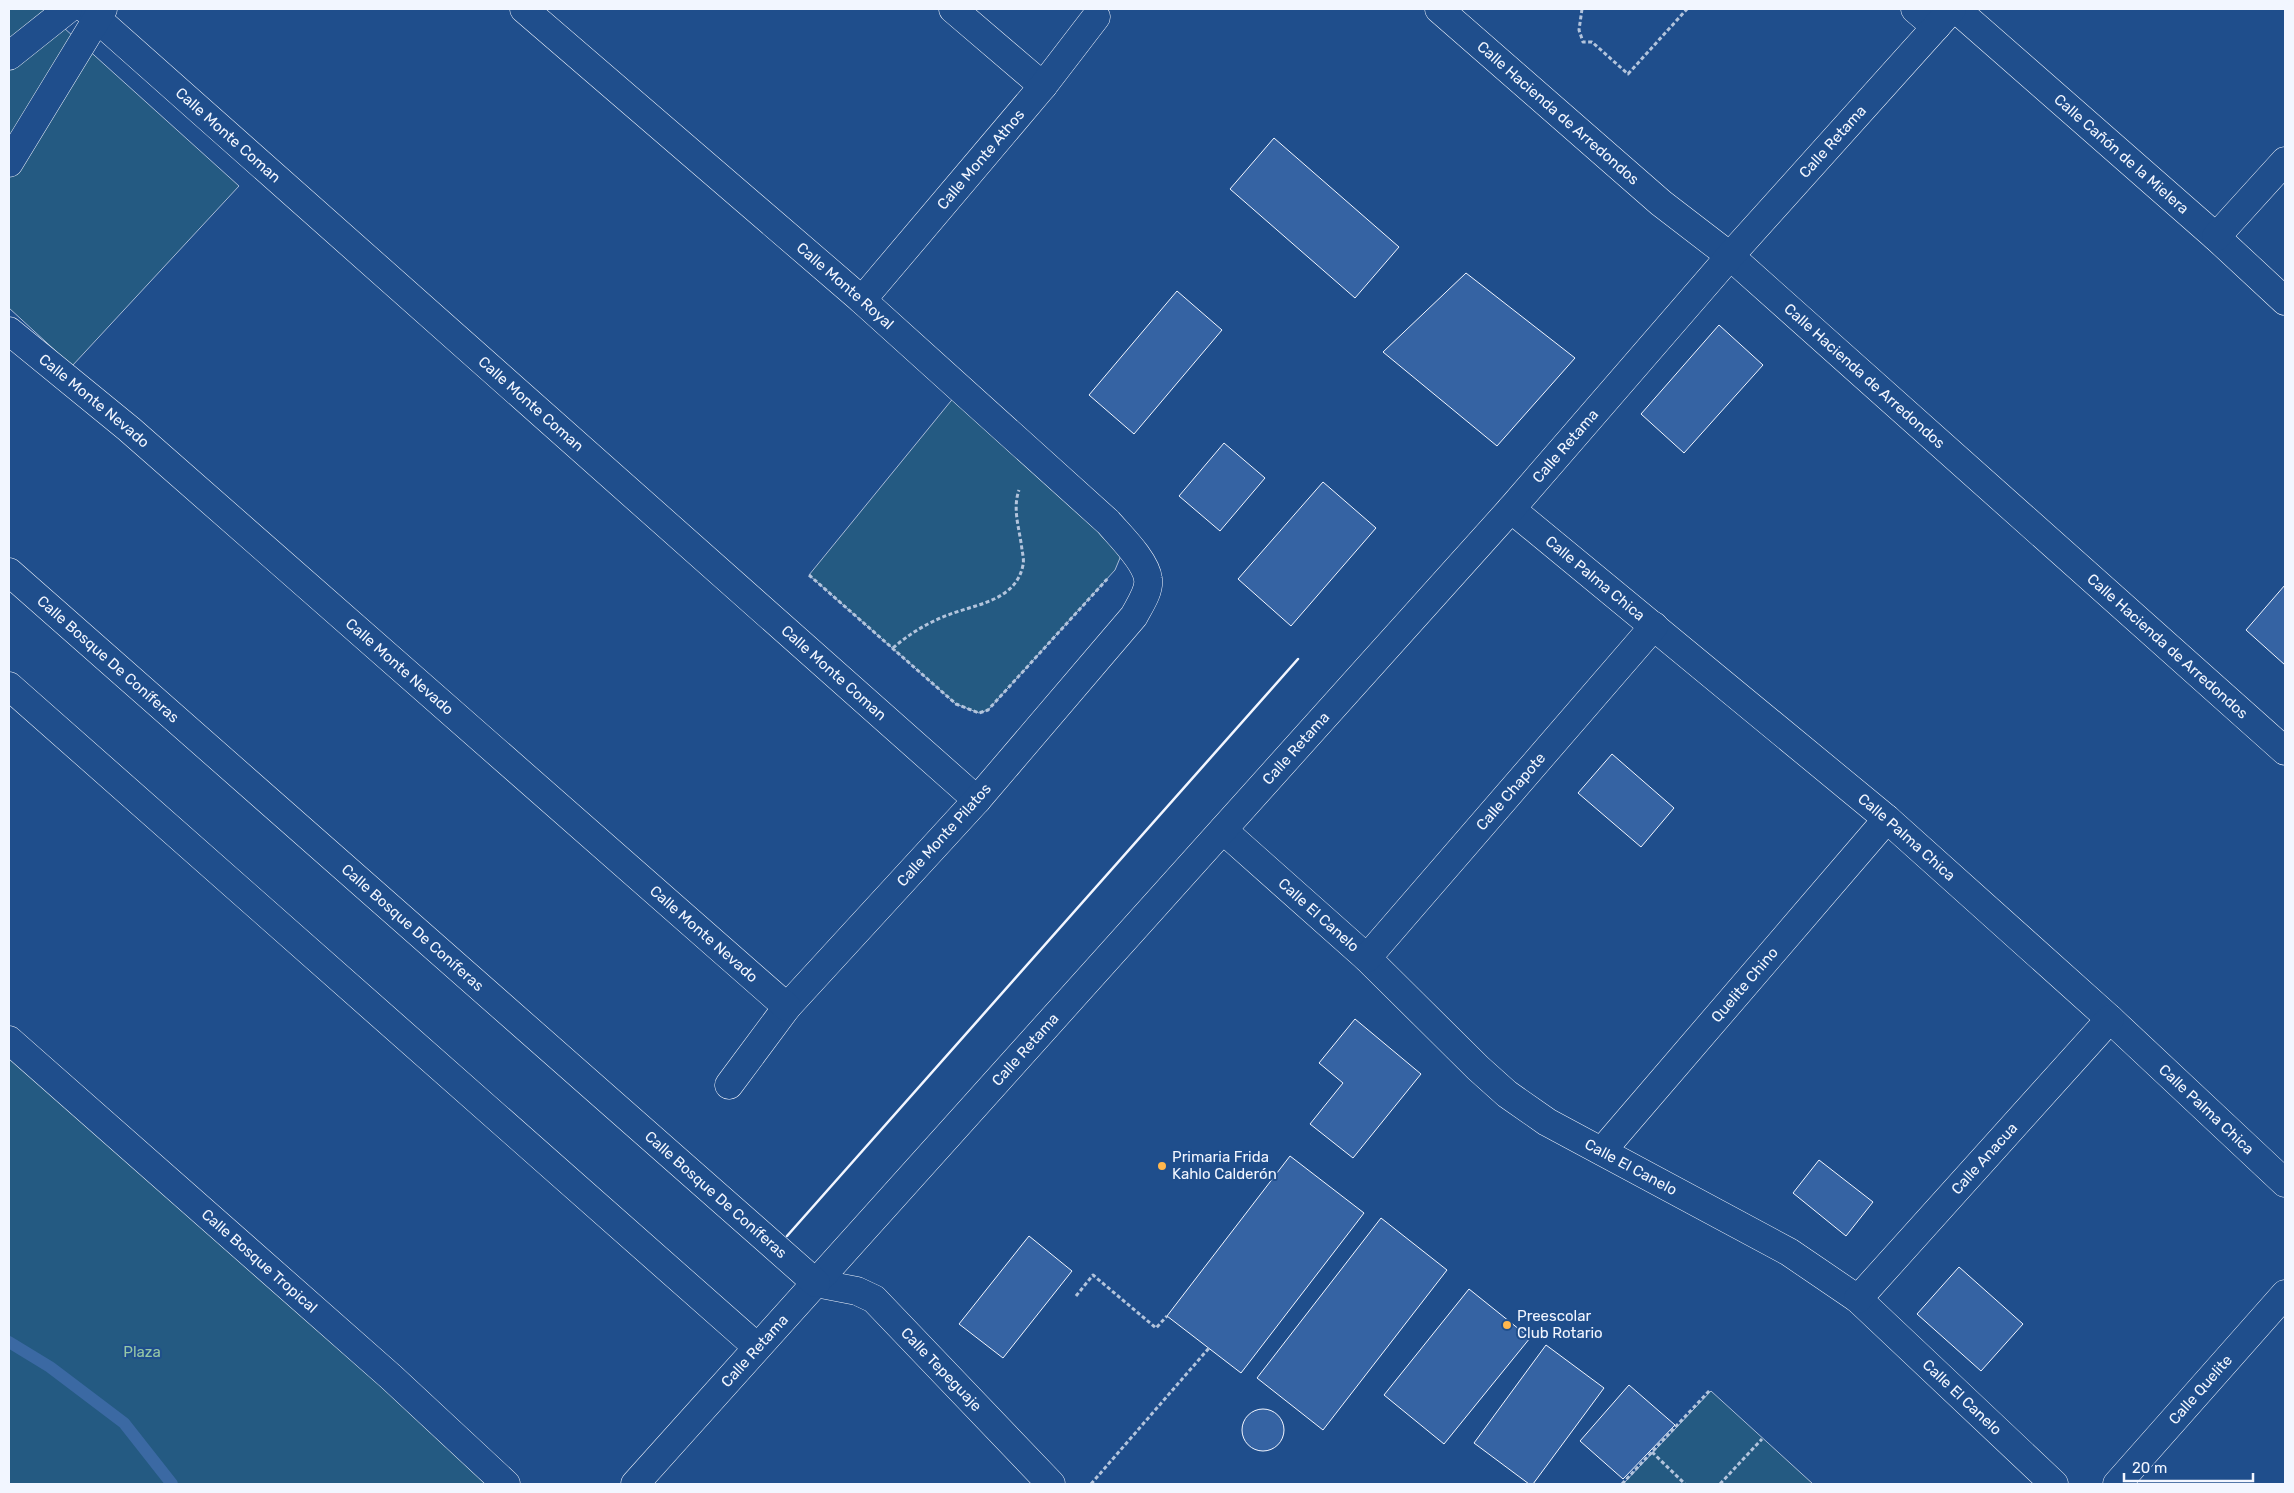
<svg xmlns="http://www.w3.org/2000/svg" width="2294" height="1493" font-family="Rubik,sans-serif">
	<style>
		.green { fill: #245a82; stroke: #a8bbd7 }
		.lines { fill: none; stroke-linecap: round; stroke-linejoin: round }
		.stream { stroke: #3b69a3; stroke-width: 12 }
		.building { fill: #3563a3; stroke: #f2f6ff }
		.minor-casing { stroke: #f2f6ff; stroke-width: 29 }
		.tertiary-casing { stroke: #f2f6ff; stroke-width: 29 }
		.path { stroke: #b3c4dc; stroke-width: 3; stroke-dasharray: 4 2.5; stroke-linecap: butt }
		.minor { stroke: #1f4e8c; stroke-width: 28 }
		.tertiary { stroke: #1f4e8c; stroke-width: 28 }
		.wall { stroke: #f2f6ff; stroke-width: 2.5 }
		.poi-dot { fill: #ffb74d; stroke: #1f4e8c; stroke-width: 2 }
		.labels { text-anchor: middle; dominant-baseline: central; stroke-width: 4; stroke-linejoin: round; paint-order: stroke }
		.street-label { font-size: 15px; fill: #f2f6ff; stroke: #1f4e8c }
		.poi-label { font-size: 15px; fill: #f2f6ff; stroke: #1f4e8c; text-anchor: start }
		.park-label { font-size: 15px; fill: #97c8a6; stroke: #1f4e8c }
	</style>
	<rect width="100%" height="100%" fill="#1f4e8c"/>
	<path class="green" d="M9,9h34l196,177 -167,180 -63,-58z
		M955,396l166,152 -1,10 -5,12 -127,140 -9,3 -23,-9 -147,-129z
		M9,1055l484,429h-484z
		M1711,1391l102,93h-190z"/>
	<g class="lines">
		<path class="stream" d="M9,1342l41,25 74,56 48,61"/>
	</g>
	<path class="building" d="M1274,138l125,109 -44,51 -125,-109z
		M1466,273l109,85 -78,88 -114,-94z
		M1177,291l45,39 -88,104 -45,-39z
		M1719,325l44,40 -79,88 -43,-39z
		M1224,443l41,35 -45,53 -41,-35z
		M1323,482l53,46 -85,98 -53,-47z
		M2285,585v80l-39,-35z
		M1612,754l62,54 -33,39 -63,-54z
		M1355,1019l66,55 -68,84 -43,-34 33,-41 -24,-20z
		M1290,1156l74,57 -123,160 -74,-57z
		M1819,1160l54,42 -27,34 -53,-43z
		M1381,1218l66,52 -124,160 -66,-52z
		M1029,1236l43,35 -69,87 -44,-34z
		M1959,1267l64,57 -42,47 -64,-57z
		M1469,1289l61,49 -86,106 -60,-49z
		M1546,1345l58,43 -71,96h-4l-55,-41z
		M1629,1385l46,40 -52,54 -43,-38z
		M1242 1430a21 21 0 1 1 42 0a21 21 0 1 1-42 0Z"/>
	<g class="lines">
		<g class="minor-casing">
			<g id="minor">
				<path id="s1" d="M86,9l891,791"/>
				<path id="s2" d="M524,9l338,291 246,222c12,14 38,39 40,57 2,12 -9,27 -14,37l-157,184 -190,207 -58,78"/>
				<path d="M953,9l90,77"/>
				<path id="s3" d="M1439,9l222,194 69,53 555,495"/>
				<path d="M1915,9l21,18"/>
				<path id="s4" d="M1956,9l260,228 69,64"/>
				<path d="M9,56l59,-47"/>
				<path d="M9,163l94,-154"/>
				<path d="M2216,237l69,-76"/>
				<path id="s5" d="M862,300l181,-214 53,-69"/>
				<path id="s6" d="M9,331l120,98 658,578"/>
				<path id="s7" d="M1511,509l376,310 223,200 175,164"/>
				<path id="s8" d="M1223,830l144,128 111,110 29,26 40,28 242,130 69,47 196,185"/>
				<path id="s9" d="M1367,958l287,-332"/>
				<path id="s10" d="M9,1040l382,337 115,107"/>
				<path id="s11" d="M1602,1151l285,-332"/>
				<path id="s12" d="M816,1283l41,8 17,8 177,185"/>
				<path id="s13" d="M1858,1299l252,-280"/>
				<path id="s14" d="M635,1484l876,-975 219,-253 222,-247"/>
				<path id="s15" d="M2117,1484l168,-190"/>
			</g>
		</g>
		<g class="tertiary-casing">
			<g id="tertiary">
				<path id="s16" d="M9,572l807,711"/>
				<path d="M9,686l748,661"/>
			</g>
		</g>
		<path class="path" d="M1582,9l-3,21 4,12h9l36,32 59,-65
			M809,575l147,129 23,9 9,-3 121,-133
			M893,648c16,-14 34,-25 55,-33 28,-11 68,-14 75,-50 1,-4 0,-10 -1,-15 -2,-20 -10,-40 -3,-60
			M1076,1296l17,-21 63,53 11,-12
			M1652,1452l33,32
			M1091,1484l118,-136
			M1622,1484l88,-94
			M1720,1484l42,-45"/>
		<use href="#minor" class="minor"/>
		<use href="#tertiary" class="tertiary"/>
		<path class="wall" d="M787,1236l511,-577"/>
	</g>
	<g class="poi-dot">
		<circle cx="1162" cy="1166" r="5"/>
		<circle cx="1507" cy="1325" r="5"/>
	</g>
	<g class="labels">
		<g class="street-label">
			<text stroke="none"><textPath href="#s3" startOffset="158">Calle Hacienda de Arredondos</textPath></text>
			<text stroke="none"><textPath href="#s1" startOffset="190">Calle Monte Coman</textPath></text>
			<text stroke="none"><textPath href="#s14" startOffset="1799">Calle Retama</textPath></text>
			<text stroke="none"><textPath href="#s4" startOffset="220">Calle Cañón de la Mielera</textPath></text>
			<text stroke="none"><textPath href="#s5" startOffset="184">Calle Monte Athos</textPath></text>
			<text stroke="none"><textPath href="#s2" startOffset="424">Calle Monte Royal</textPath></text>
			<text stroke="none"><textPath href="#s3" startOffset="562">Calle Hacienda de Arredondos</textPath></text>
			<text stroke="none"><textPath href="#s6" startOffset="110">Calle Monte Nevado</textPath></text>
			<text stroke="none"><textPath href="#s1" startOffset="595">Calle Monte Coman</textPath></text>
			<text stroke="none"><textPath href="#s14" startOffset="1394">Calle Retama</textPath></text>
			<text stroke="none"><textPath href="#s7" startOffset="109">Calle Palma Chica</textPath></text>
			<text stroke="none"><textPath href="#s3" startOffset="968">Calle Hacienda de Arredondos</textPath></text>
			<text stroke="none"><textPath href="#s16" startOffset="132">Calle Bosque De Coníferas</textPath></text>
			<text stroke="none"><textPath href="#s6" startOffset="515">Calle Monte Nevado</textPath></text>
			<text stroke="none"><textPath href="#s1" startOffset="1000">Calle Monte Coman</textPath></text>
			<text stroke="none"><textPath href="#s14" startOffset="989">Calle Retama</textPath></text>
			<text stroke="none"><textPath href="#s9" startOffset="220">Calle Chapote</textPath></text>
			<text transform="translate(944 835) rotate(-48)">Calle Monte Pilatos</text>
			<text stroke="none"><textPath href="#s7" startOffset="514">Calle Palma Chica</textPath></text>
			<text stroke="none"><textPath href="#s8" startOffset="128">Calle El Canelo</textPath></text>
			<text stroke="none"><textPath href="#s16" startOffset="538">Calle Bosque De Coníferas</textPath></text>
			<text stroke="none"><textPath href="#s6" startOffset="920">Calle Monte Nevado</textPath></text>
			<text stroke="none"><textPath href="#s11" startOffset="219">Quelite Chino</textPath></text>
			<text stroke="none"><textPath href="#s14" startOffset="584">Calle Retama</textPath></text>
			<text stroke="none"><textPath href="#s7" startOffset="919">Calle Palma Chica</textPath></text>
			<text stroke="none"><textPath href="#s13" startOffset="189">Calle Anacua</textPath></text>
			<text stroke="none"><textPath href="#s8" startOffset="532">Calle El Canelo</textPath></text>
			<text stroke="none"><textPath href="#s16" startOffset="942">Calle Bosque De Coníferas</textPath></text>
			<text stroke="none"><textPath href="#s10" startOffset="334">Calle Bosque Tropical</textPath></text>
			<text stroke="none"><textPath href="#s14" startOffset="179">Calle Retama</textPath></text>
			<text stroke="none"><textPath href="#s12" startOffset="158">Calle Tepeguaje</textPath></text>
			<text stroke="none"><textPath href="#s15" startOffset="126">Calle Quelite</textPath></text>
			<text stroke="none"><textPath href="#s8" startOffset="938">Calle El Canelo</textPath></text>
		</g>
		<g class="poi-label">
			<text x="1172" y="1157">Primaria Frida<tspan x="1172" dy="17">Kahlo Calderón</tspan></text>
			<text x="1517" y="1316">Preescolar<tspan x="1517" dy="17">Club Rotario</tspan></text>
		</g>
		<g class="park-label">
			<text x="142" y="1352">Plaza</text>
		</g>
	</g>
	<rect width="2294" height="1493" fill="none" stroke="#f2f6ff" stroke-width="20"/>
	<path d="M2124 1473v8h129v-8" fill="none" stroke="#f2f6ff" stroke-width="2.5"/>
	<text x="2132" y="1473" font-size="15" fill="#f2f6ff" stroke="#1f4e8c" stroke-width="4" paint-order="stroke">20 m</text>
</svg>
